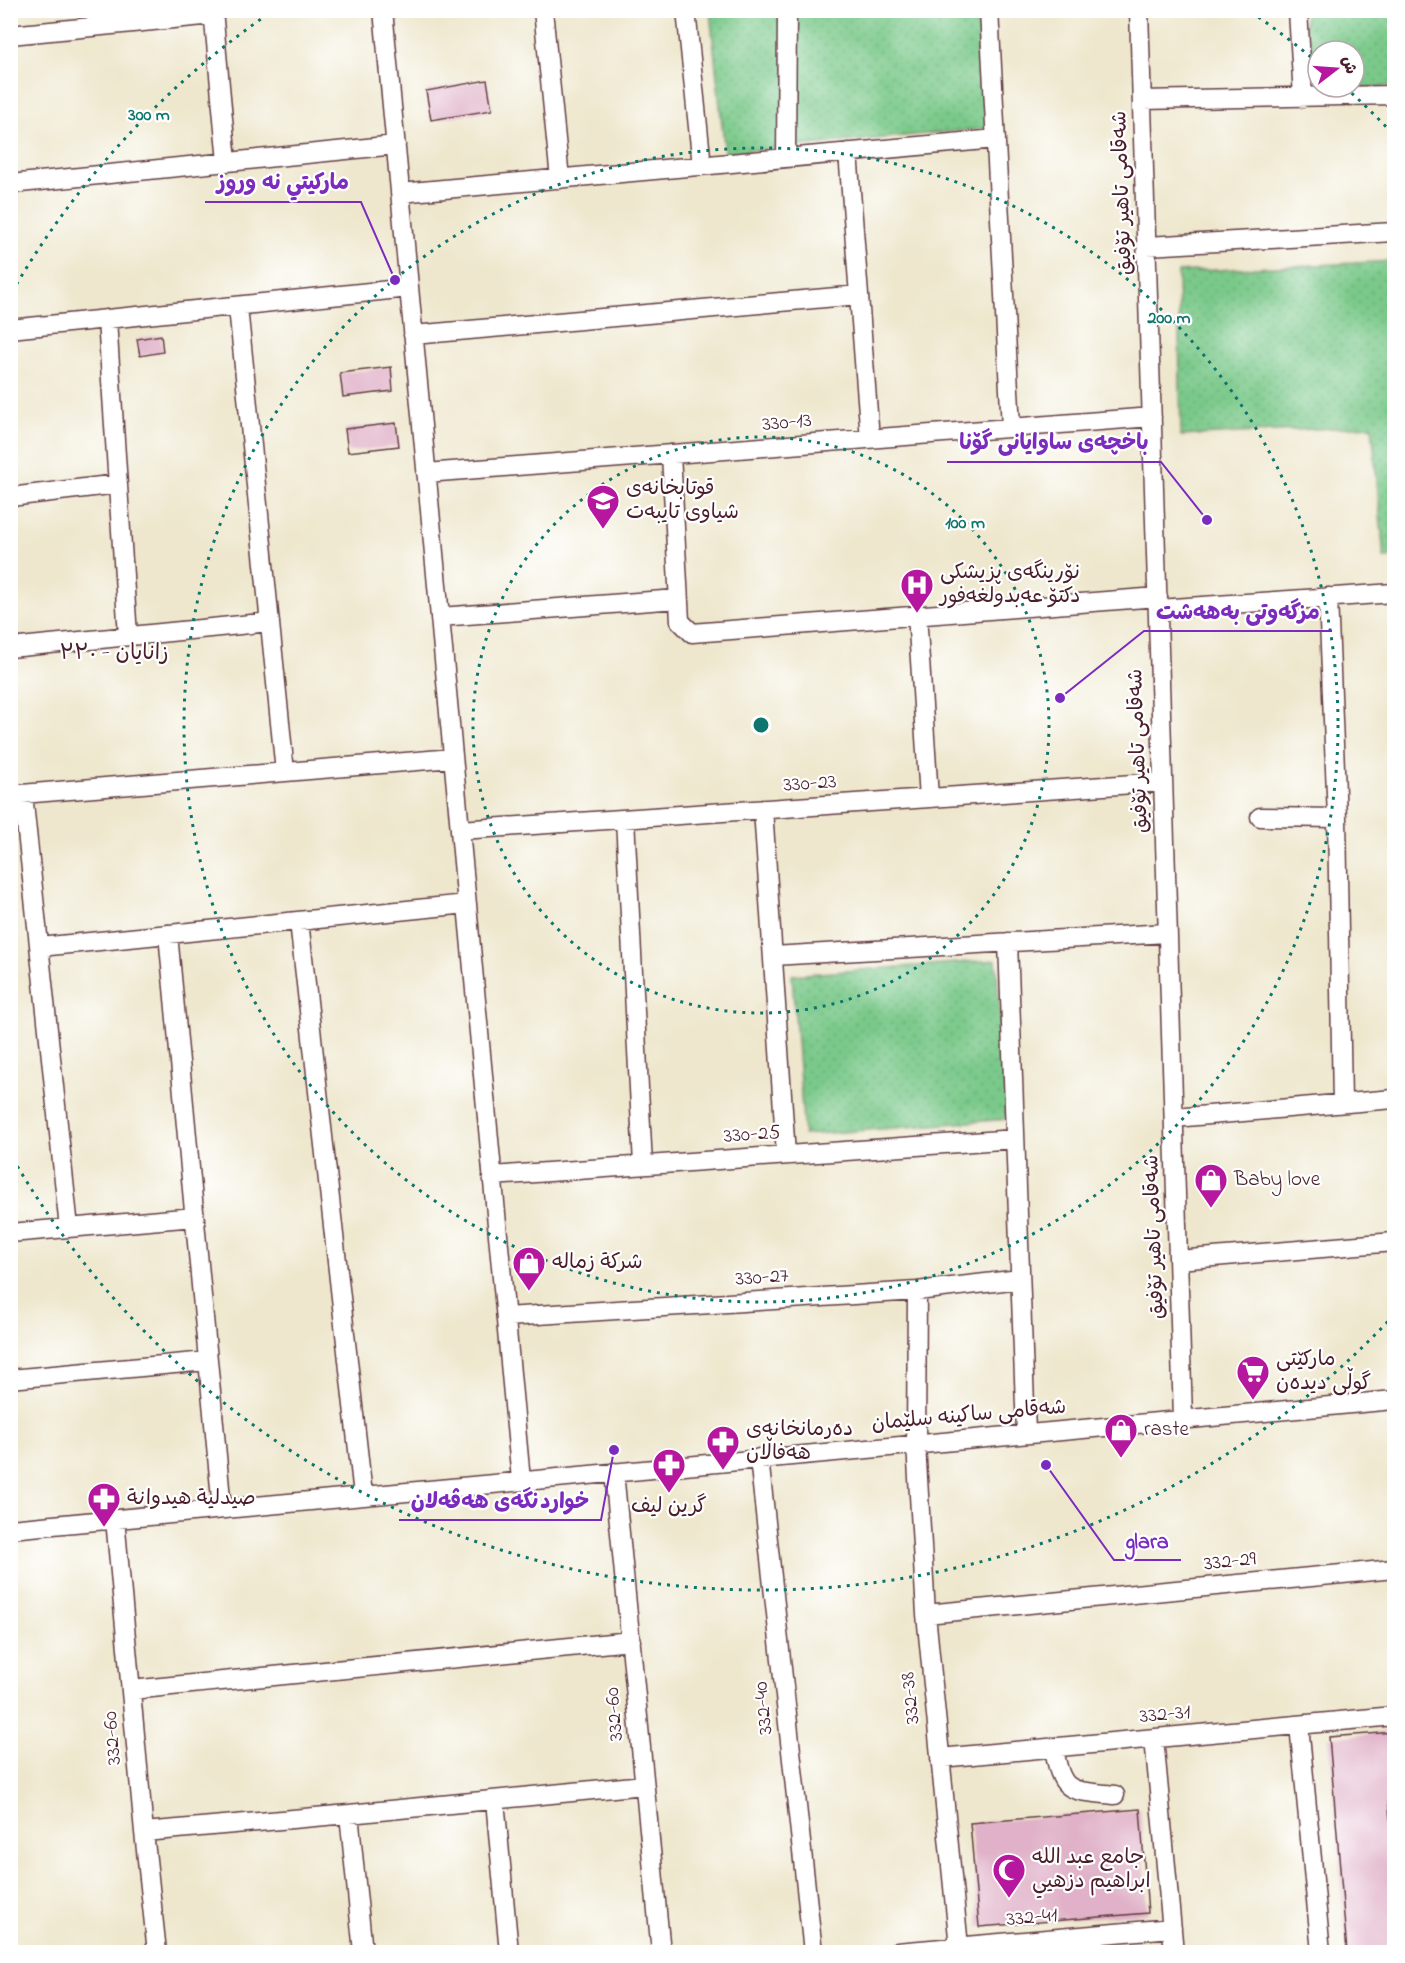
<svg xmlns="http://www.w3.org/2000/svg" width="1405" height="1963" font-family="'Indie Flower','Playpen Sans Arabic',sans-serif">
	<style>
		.park { fill: url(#park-dots); stroke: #62745a; stroke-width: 1.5; fill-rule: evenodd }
		.building { fill: #e0b1c8 }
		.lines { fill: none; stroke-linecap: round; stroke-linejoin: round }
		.minor-casing { stroke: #633d43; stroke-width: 21 }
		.minor { stroke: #fff; stroke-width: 18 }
		.ring { fill: none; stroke: #0f766e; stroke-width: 3; stroke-dasharray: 3 6 }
		.labels { text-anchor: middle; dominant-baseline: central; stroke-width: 4.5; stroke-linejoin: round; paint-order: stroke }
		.street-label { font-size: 21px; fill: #4a1f2b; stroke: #fff }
		.poi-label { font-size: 21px; fill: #4a1f2b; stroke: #fff; text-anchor: start }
		.neighbourhood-label { font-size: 22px; fill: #4a1f2b; stroke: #fff }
		.centre { fill: #0f766e; stroke: #fff; stroke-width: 3 }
		.ring-label { font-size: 18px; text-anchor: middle; font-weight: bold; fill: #0f766e; stroke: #fff; stroke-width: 4.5; stroke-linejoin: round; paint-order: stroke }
		.leader { fill: none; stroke: #7b2cbf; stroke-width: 2 }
		.callout-dot { fill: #7b2cbf; stroke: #fff; stroke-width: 2 }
		.callout-label { font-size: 22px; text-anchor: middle; font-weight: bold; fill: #7b2cbf; stroke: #fff; stroke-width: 4.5; stroke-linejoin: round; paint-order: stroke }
	</style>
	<defs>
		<pattern id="park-dots" width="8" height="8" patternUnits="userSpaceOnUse" patternTransform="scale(1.5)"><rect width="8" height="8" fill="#7ac98a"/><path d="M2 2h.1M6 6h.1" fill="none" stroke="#6bac77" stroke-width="1.8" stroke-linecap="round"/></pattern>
	</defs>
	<rect width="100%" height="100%" fill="#fff"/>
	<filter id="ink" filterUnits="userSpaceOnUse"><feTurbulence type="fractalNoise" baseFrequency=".0167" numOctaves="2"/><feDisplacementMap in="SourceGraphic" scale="12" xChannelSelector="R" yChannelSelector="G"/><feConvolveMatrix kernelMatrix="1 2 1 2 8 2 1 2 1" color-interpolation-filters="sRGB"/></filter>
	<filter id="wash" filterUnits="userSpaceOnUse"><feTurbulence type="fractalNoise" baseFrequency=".008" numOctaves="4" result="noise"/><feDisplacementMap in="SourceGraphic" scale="24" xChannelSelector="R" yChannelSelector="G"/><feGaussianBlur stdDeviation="1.35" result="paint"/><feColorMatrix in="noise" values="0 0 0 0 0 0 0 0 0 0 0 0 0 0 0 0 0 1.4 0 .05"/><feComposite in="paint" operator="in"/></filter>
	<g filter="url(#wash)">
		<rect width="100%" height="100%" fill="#eee7cd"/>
		<path class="park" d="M710,11h274l6,117 -265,25z
			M1305,11h89v75l-87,4zM1318,51h36v36h-36z
			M1394,261v296l-10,1 -12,-132 -191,10 -3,-164z
			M996,960l12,159 -204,16 -12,-160z"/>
		<g id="blocks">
			<path class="building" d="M487,80l5,30 -61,10 -5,-29z
				M161,335l2,17 -23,4 -3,-17z
				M391,367l2,24 -50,6 -3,-24z
				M396,423l3,23 -51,6 -3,-23z
				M1394,1732v55l-7,1 3,31 4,-1v134h-47l-18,-215z
				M1140,1809l8,104 -169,14 -9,-104z"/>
		</g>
	</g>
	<g filter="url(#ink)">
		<use href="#blocks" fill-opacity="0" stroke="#633d43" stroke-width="1.5"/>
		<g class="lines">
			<g class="minor-casing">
				<path id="minor" d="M213,10l14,152
					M383,10l138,1470
					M543,10l17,169
					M686,10l16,156
					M989,10l22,418
					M1139,10l44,1408
					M1298,10l5,88
					M10,35l204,-20
					M1142,100l252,-5
					M848,152l22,287
					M786,158l1,-148
					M10,184l386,-39
					M400,193l596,-54
					M1147,246l247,-14
					M238,307l47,465
					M107,320l21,316
					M10,329l399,-41
					M413,335l446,-40
					M671,454l9,167 12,12 466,-36
					M426,473l726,-56
					M10,497l108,-13
					M1328,597l9,221 5,285
					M1158,609l236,-16
					M917,614l12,184
					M440,617l237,-18
					M10,648l260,-26
					M23,794l46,434
					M10,795l443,-37
					M763,809l23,346
					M1260,817l77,1
					M625,819l18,346
					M460,830l703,-48
					M299,921l64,574
					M168,934l54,575
					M1008,942l18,491
					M40,947l427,-43
					M773,956l394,-23
					M1174,1118l220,-19
					M492,1176l523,-37
					M10,1233l185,-16
					M1178,1260l216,-18
					M917,1291l-1,153 10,170 33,333
					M506,1317l411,-26 103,-12
					M10,1379l197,-18
					M759,1458l54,494
					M614,1472l47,480
					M115,1519l29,313 13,120
					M10,1529l1384,-129
					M926,1614l468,-45
					M131,1690l500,-49
					M1299,1725l22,227
					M1154,1738l20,214
					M1054,1747c7,49 18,43 61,48
					M940,1758l454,-42
					M495,1800l14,152
					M349,1814l14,138
					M144,1832l205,-18 295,-29
					M897,1952l275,-24"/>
			</g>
			<use href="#minor" class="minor"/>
		</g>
	</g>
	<g class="ring">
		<circle cx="761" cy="725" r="288"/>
		<circle cx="761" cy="725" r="577"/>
		<path d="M1394 1315A865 865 0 0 1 12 1157M12 292A865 865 0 0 1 271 12M1251 12A865 865 0 0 1 1317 62M1345 87A865 865 0 0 1 1394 135"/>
	</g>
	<defs>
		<g id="school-pin" transform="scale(1.725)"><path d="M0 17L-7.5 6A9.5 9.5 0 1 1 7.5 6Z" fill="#b5179e" stroke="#fff"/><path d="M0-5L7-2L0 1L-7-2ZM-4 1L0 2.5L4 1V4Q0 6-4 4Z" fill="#fff"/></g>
		<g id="hospital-pin" transform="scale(1.725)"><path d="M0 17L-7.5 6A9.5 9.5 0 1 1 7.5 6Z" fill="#b5179e" stroke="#fff"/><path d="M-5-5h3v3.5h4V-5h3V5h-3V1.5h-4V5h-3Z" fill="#fff"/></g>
		<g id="shop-pin" transform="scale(1.725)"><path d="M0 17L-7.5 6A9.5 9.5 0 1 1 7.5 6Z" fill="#b5179e" stroke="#fff"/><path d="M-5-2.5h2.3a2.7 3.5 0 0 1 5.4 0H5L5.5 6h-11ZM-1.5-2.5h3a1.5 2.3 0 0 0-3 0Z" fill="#fff"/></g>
		<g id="supermarket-pin" transform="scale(1.725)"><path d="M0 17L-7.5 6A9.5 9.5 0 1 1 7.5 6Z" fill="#b5179e" stroke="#fff"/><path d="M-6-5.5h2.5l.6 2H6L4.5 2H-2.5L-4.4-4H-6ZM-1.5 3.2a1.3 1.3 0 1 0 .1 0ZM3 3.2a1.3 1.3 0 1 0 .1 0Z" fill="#fff"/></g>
		<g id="pharmacy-pin" transform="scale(1.725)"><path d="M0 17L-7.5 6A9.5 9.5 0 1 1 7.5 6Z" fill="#b5179e" stroke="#fff"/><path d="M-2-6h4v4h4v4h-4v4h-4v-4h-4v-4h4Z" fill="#fff"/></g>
		<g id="mosque-pin" transform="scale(1.725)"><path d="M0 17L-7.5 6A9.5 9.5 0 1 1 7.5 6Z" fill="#b5179e" stroke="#fff"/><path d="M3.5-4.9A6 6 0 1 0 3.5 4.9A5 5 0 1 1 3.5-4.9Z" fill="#fff"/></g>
	</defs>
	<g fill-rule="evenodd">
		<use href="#school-pin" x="603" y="501"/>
		<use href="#hospital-pin" x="917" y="585"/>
		<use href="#shop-pin" x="1211" y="1180"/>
		<use href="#shop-pin" x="529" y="1263"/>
		<use href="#supermarket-pin" x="1253" y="1372"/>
		<use href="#shop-pin" x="1121" y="1430"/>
		<use href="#pharmacy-pin" x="723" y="1442"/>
		<use href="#pharmacy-pin" x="669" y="1465"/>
		<use href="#pharmacy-pin" x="104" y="1499"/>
		<use href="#mosque-pin" x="1009" y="1870"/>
	</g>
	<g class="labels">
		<g class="street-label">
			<text transform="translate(1123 193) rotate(-92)">شەقامی تاهیر تۆفیق</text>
			<text transform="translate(787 423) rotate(-5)">330-13</text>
			<text transform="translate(1139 751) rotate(-92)">شەقامی تاهیر تۆفیق</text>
			<text transform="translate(810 784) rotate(-4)">330-23</text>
			<text transform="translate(752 1135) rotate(-4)">330-25</text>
			<text transform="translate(1155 1237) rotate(-92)">شەقامی تاهیر تۆفیق</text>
			<text transform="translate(762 1278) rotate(-4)">330-27</text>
			<text transform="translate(969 1416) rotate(-5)">شەقامی ساکینە سلێمان</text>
			<text transform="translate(1230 1562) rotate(-6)">332-29</text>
			<text transform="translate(911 1698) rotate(-96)">332-38</text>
			<text transform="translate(764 1708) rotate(-96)">332-40</text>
			<text transform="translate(615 1714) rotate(-95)">332-60</text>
			<text transform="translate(1165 1715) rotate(-5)">332-31</text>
			<text transform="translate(113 1738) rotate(-95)">332-60</text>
			<text transform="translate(1032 1918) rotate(-5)">332-41</text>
		</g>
		<g class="poi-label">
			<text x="626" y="489">قوتابخانەی<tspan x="626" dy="24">شیاوی تایبەت</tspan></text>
			<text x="940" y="573">نۆرینگەی پزیشکی<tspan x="940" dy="24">دکتۆ عەبدولغەفور</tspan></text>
			<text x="1234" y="1180">Baby love</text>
			<text x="552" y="1263">شركة زماله</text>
			<text x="1276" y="1360">مارکێتی<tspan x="1276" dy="24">گوڵی دیدەن</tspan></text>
			<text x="746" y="1430">دەرمانخانەی<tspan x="746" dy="24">هەفاڵان</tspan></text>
			<text x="1144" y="1430">raste</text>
			<text x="127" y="1499">صيدلية هيدوانة</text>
			<text x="669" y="1507" text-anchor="middle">گرین لیف</text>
			<text x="1032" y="1858">جامع عبد الله<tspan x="1032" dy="24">ابراهيم دزهيي</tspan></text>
		</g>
		<g class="neighbourhood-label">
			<text x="114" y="654">زانایان - ٣٣٠</text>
		</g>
	</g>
	<circle cx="761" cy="725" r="9" class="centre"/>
	<g class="ring-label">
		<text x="149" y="120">300 m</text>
		<text x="1169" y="323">200 m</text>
		<text x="965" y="528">100 m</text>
	</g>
	<path class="leader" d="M395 280L361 202H205M1207 520L1161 462H947M1060 698L1144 631H1332M614 1450L601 1520H399M1046 1465L1114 1560H1181"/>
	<g class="callout-dot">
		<circle cx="395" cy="280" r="6"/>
		<circle cx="1207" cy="520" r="6"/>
		<circle cx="1060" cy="698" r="6"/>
		<circle cx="614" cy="1450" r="6"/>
		<circle cx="1046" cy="1465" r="6"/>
	</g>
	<g class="callout-label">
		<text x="283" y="189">ماركيتي نه وروز</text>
		<text x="1054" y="449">باخچەی ساوایانی گۆنا</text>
		<text x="1238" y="619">مزگەوتی بەهەشت</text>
		<text x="500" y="1508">خواردنگەی هەڤەلان</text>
		<text x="1147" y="1548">glara</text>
	</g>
	<rect width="1405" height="1963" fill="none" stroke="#fff" stroke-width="36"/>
	<g transform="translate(1336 69) rotate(73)"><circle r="28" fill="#ffffff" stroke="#b7a5aa" stroke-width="1.5"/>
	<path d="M0-4.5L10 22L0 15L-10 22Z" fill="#b5179e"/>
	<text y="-9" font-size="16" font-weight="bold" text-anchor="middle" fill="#4a1f2b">ش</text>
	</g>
</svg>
